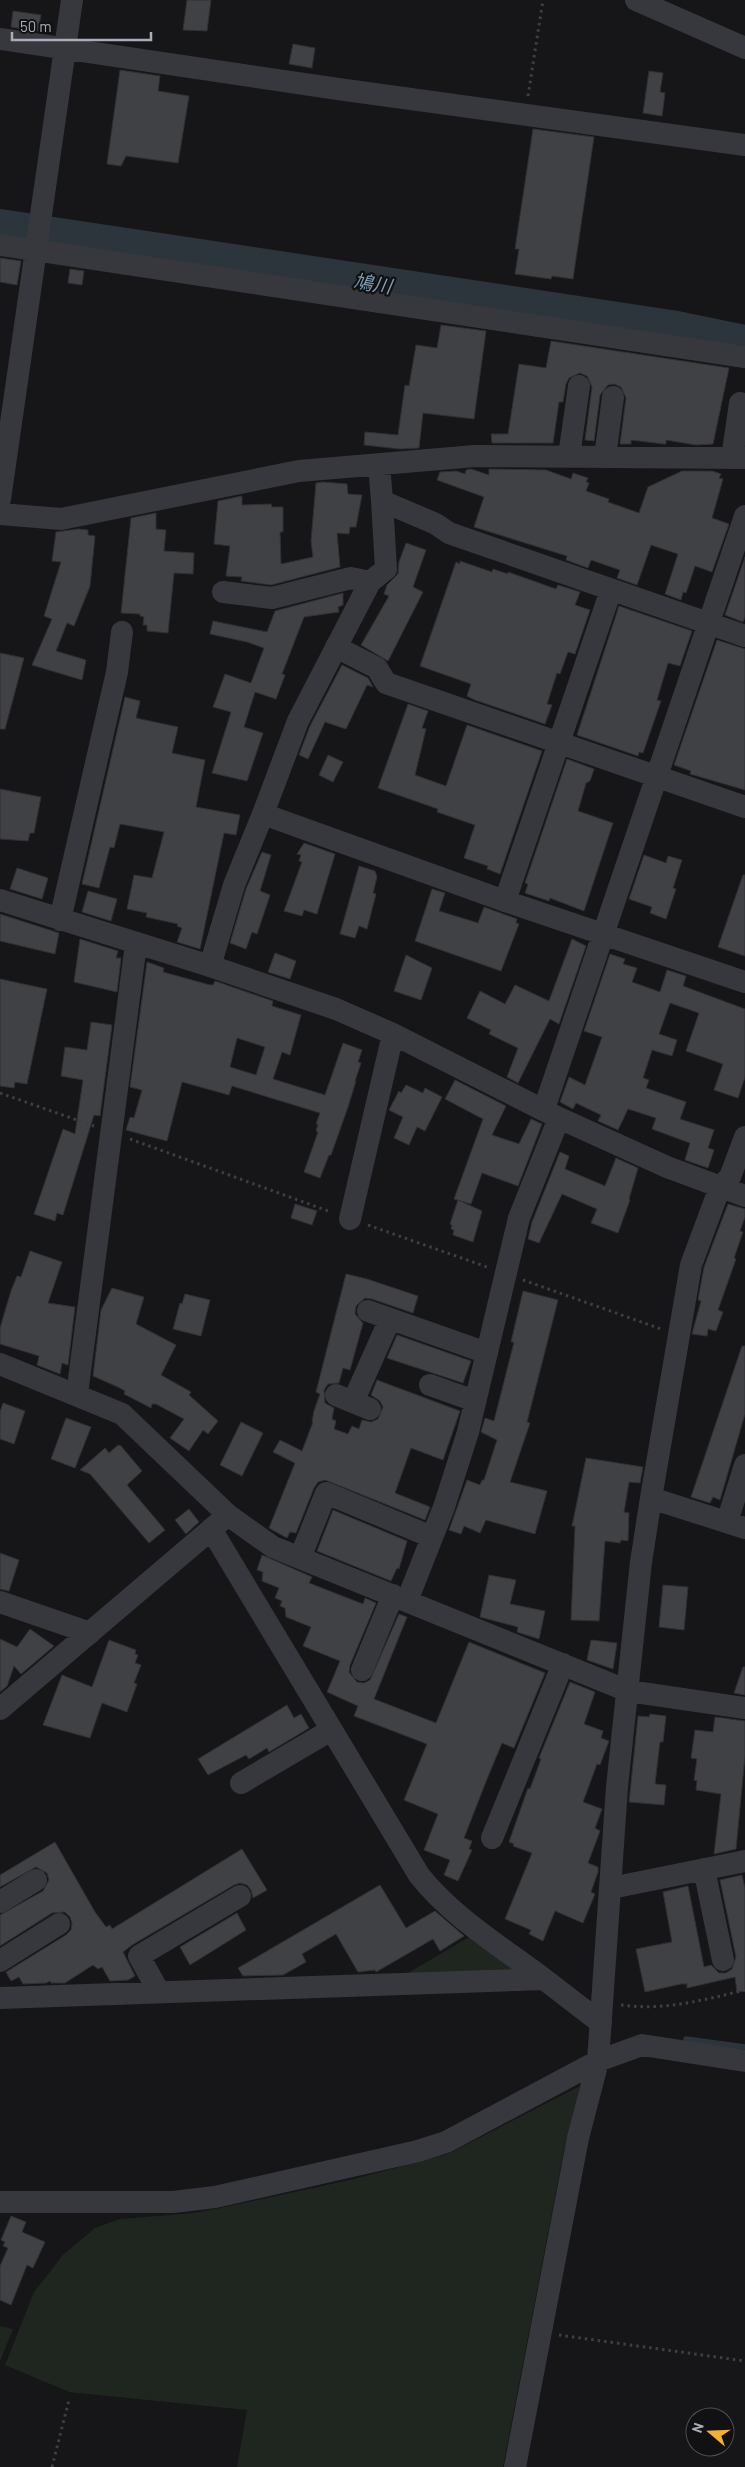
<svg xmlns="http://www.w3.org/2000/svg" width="745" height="2467" font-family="Barlow,'Noto Sans JP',sans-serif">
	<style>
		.green { fill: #1e261f }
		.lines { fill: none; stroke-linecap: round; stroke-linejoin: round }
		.stream { stroke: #2c353c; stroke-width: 5.5 }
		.river { stroke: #2c353c; stroke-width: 34 }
		.building { fill: #404145; stroke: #303034; fill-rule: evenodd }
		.path { stroke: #3d3f44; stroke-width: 3; stroke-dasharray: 2.5 4; stroke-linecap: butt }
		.minor { stroke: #37383d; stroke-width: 22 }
		.labels { text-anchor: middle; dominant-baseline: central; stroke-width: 4.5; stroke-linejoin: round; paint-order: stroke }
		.water-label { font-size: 19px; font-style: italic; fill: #7f9bb3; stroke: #111113 }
	</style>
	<rect width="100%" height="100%" fill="#161618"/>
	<path class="green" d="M471,1936l50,38 -120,3z
		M580,2086l-17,69 -60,312h-266l10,-57 -178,-18 -64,-27 29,-73 29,-37 32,-27 25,-9 74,-6 31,-6 129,-28 94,-25z
		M0,2326l13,3 -13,32z"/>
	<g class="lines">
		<path class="stream" d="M686,2039l59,8"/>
		<path class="river" d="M0,226l671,101 74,15"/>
	</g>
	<path class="building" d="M187,0h24l-4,31 -24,-1z
		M13,11l28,4 -3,16 -27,-4z
		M293,44l22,4 -3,20 -23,-4z
		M120,70l40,6 -2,15 31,5 -11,67 -52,-7 -5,10 -14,-2z
		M649,71l14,2 -3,19 5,1 -3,23 -19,-3z
		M533,129l61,8 -21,142 -21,-3 -1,3 -36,-5 4,-25h-4z
		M0,258l21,3 -4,24 -17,-3z
		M70,269l14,2 -2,14 -14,-2z
		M441,325l45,6 -12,88 -51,-6 -4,35 -19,1 -36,-4 1,-13 33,3 7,-50 4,1 7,-41 21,3z
		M551,341l178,27 -16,76 -17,1 -30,-5v4h-2l-33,-4v4h-11l6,-46 -5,-11 -7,-3 -6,1 -8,10 -6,46 -9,-1 7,-53 -5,-11 -7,-3 -11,5 -3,6 -3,18h-4l-6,41h-61l-1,-9h17l11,-70 27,4z
		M471,469l18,6v-6l57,1 25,9 2,-6 15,5 -2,4 3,1 -3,8 23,8 -1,3 31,11 9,-26 34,-16h30l9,3 -2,4 4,1 -11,39 17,6 -17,48 -17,-6 -9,27 -3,-1 -2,8 -16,-6 13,-40 -27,-9 -14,40 -20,-7 3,-8 -29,-10 -3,8 -22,-8 1,-4 -93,-29 10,-30 -47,-17 3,-8 16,-1 9,3 1,-4z
		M323,482l24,2 1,10 14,1 -6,32h-6l-1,7 -12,-1 3,34 -69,18 -30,-4 1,-4 -16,-1 4,-30 -16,-2 4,-43 24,-5v9l29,-1 1,3h11v25h-3l1,32 32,-7 -2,-16 5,-58z
		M156,513v16l10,1 -2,21 30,2 -1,21 -19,-1 -6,60 -21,-2v-6h-4l1,-8 -4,-1v-2l-19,-1 10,-95z
		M78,529l10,1v5l7,1 -5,50 -16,40 -7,-3 -11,28 30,9 -4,20 -50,-15 20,-46 -8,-3 17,-54 -9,-1 4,-29z
		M406,543l20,7 -13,37 10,5 -35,69 -27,-16 28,-49 -5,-2 3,-9 11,-11 1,-12z
		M745,557v60l-2,5 -18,-7z
		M460,561l32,11 1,-3 15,5v-2l48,17 2,-4 22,7 -5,13 15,5 -15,44 -7,-2 -8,22 -3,-1 -10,31 5,1 -7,19 -70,-24 -8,-4 4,-12 -51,-18 36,-104 4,2z
		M343,593v12l-5,2 1,5 -35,5 -22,57 3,1 -9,24 -21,-7 -11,35 19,6 -16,48 -35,-8 19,-61 -18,-5 12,-33 26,9 13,-35 -17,-6 -37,-8 3,-13 54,11 8,-21z
		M619,606l73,25 -12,35 -12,-3 -11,37 4,1 -18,52 -4,-1 -1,4 -61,-21z
		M717,640l28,9v141l-55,-16 1,-3 -17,-6z
		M0,653l24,5 -19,71h-5z
		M342,665l26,13 5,9 -6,-2 -21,44 -21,-7 -17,37 -9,-4 11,-29z
		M125,697l15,4 -4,17 42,9 -6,26 33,7 -9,47 44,8 -4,20 -12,-2 -24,116 -23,-7 5,-14 -5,-2 1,-2 -32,-7 1,-4 -20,-4 7,-34 18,3 12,-46 -44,-8 -6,24 -4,-1 -11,41 -17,-4z
		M408,704l20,7 -6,17 4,1 -11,46 31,11 21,-61 75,26 -42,123 -13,-5 1,-3 -24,-8 11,-33 -38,-13 1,-3 -60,-21z
		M328,755l15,7 -10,20 -14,-7z
		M567,759l27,10 -4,12 -4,2 -8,28 35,12 -29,88 -34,-13 -1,3 -24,-8 3,-9 -3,-1z
		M0,789l41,8 -7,36h-4l-2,8 -28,-2z
		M304,843l31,11 -18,60 -13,-4 -2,6 -18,-5 18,-49 -3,-1 2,-6 -4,-1z
		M262,852l9,3 -11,36 10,4 -13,39 -5,-2 -6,17 -16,-6 16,-54z
		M644,855l22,8 2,-7 14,4 -9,28 3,1 -10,30 -16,-6 2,-6 -23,-8z
		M359,866l16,5 2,6 -4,16 3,1 -9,35 -8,-3 -4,12 -15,-4z
		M17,868l31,10 -6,21 -32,-10z
		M743,875h2v81l-27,-9z
		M432,889l13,4 -6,18 39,12 6,-16 33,12 -1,4 3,1 -18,47 -86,-30z
		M88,891l29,8 -6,22 -29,-9z
		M0,914l59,19 -4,21 -55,-13z
		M80,939l38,12 -2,7h5l-4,34 -43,-10z
		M572,939l14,7 -27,78 -9,-5 -32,64 -11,-6 11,-29 -29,-14 2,-4 -24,-12 13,-27 25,13 10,-19 34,16z
		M275,953l21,8 -6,18 -22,-7z
		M610,954l15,5 -2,5 14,4 -5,14 28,10 7,-22 19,6 -3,10 62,23v68l-7,21 -24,-8 9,-26 -37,-13 13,-38 -29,-10 -11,31 18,6 -5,16 -20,-6 -9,28 6,2 -3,8 40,14 -6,17 34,11 -6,18 6,2 -6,18 -23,-8 5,-17 -38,-14 4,-11 -28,-9 -10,21 -20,-9 3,-6 -25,-12 -3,6 -13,-7 9,-25 16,8 17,-48 -18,-6z
		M406,955l26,13 -11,32 -27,-9z
		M147,962l17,6 -1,4 47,13h3l2,-4 58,20 -1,5 29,9 -11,40 -8,-3 -9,27 52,16 18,-52 19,7 -4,12 3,1 -6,18h1l-8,26 -17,48h-2l-9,23 -16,-6 14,-40 -2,-1 2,-7h-2l4,-11 -88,-27 -3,9 -47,-13 -15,59 -41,-11 4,-13 4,1 8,-28 -12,-3zM237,1038l28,9 -9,28 -26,-8z
		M0,979l47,10 -20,95 -12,-2 -1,6 -14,-2z
		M91,1022l21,3 -12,91 -6,-1 -31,100 -6,-2 -2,8 -21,-7 29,-85 12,5 8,-54 -22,-4 4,-29 22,3z
		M455,1080l51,26 -14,29 27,9 12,-25 11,5 -24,62 -36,-13 -11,31 -17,-5 29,-80 -38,-20z
		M406,1085l17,8 2,-5 17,9 -17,34 -8,-4 -8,18 -15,-7 9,-21 -14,-7 10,-19 2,2z
		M560,1152l9,4 -4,13 40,17 11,-28 22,10 -9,31 1,1 -12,33 -27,-10 6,-14 -35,-15 -23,49 -11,-4 4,-17z
		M458,1200l24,11 -9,31 -20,-7 1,-5 -3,-1 1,-4 -2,-1z
		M295,1204l22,7 -5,14 -21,-7z
		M728,1204l17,5v8l-5,14 3,1 -9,26 2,1 -18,51 5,2 -7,19 -8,-2 -1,7 -15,-2 9,-33 -3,-1 6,-33z
		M30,1251l32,11 -14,41 27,4 -7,58 -6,-2 -2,11 -23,-9 2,-9 -39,-12v-16l11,-37 6,-15 4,1z
		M346,1274l21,5 51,17 -5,17 -41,-14 -7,-1 -9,8 -1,8 8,9 -13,47 -7,-2 -4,15 -11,1 -4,6 1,13 9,5 -2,11 4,2 -2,8 14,5 4,-8 7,3 3,-9 9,2 7,-3 5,-12 -3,-6 -9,-6 6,-15 83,31 -17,49 -32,-12 -16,45 35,14 -5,13 -100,-40 -7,2 -4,6 -18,45 -6,-1 -3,6 -18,-10 26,-65 -22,-11 7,-12 22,11 11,-29h-1l2,-11 6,-17 -4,-2z
		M112,1288l32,9 -8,27 40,21 -15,30 30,17 -2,3 29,26 -10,13 -5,-4 -14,21 -19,-13 14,-19 -28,-15h-4l-1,4 -27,-14 1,-3 -5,-3 -27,-12 8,-66z
		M523,1291l35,9 -31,122 3,1 -20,59 37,9 -12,43 -49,-14 -6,13 -16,-7 -3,8 -12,-4 18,-50 13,5 2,-5h2l13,-40 -16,-8 4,-14 9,3 20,-79h-3z
		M185,1294l25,6 -9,36 -28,-7 7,-26 2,1z
		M397,1335l74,26 -8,22 -76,-25z
		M742,1346h3v68l-25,86 -7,-3 -3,6 -19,-6z
		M3,1403l22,8 -11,33 -14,-5v-27z
		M66,1418l25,9 -16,41 -24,-9z
		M241,1422l22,11 -21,43 -22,-11z
		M118,1445l3,1 21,25 -15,14 38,45 -16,13 -59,-69 -10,-4 25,-22 4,5z
		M586,1458l57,9 -3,16 -11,-1 -5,30 5,1 -1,28 -7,-1 -1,3 -15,-2 -6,80 -28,-1 4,-94h-3z
		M189,1509l10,13 -13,12 -11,-14z
		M333,1510l74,31 -8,28 -2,-1 -6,13 -74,-30z
		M0,1553l19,7 -10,31 -9,-2z
		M262,1555l50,22 -3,6 54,21 2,-6 11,5 -26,62 -1,7 8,10 7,1 6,-3 29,-66 8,3 -33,82 62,24 33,-81 76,31 -31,75 -12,-5 -15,36 -23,59 8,3 -3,8 3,1 -14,31 -14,-6 6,-15 -26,-10 14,-36 -34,-14 23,-56 -73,-28 4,-10 -31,-14 13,-31 -37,-15 8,-19 -25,-10 -1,-9 -5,-2 2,-5 -7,-3 4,-10 -17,-7 1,-9 -6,-2z
		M489,1575l27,5 -6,24 35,7 -6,28 -22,-7 1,-5 -38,-10z
		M663,1585l25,2 -4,43 -25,-3z
		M30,1629l24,17 -33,28 -7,-8 -7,20 -7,6v-53l17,8z
		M109,1640l27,10 -1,4 3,1 -3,8 6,2 -7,18 3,1 -10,28 -25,-9 -12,35 -47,-13 19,-50 30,12z
		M591,1640l26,3 -4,26 -26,-9z
		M743,1667h2v28l-11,-2z
		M570,1682l25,10 -11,32 19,7 -2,7 8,3 -9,24 -3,-1 -14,38 19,7 -7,19 5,3 -12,32 10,4v5l-7,20 4,2 -12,29 -28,-12 -12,30 -14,-7 2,-4 -26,-11 27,-66 -19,-7 1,-2 -5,-2 19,-54 2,1 11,-30 -2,-1z
		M287,1705l7,13 7,-4 8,14 -40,24 -2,-4 -18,11 -3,-4 -38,20 -10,-16z
		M650,1714l16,2 -3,26h-3l-5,42 11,1 -2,20 -35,-3 9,-86 11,1z
		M715,1717l30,4v35l-9,93 -22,5 7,-60 -25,-4 1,-9 -3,-1 3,-21 -6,-1 4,-28 18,2z
		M55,1842l40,70 11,15 4,-2 2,4 130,-80 25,41 -14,8 -2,-8 -4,-5 -7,-2 -6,2 -102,60 -9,7 12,24 -7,4 -18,1 -8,-14 -4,2 -5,-4 -28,18h-14l-1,-2 -4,2 -23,1 -4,-7 -8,4 -5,-9 60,-37 5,-5 1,-7 -2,-6 -5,-5 -13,1 -52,33v-31l43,-24 6,-11 -2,-7 -11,-6 -36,20v-12z
		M742,1875l3,13v103l-8,1 -2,-15 -48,11v-4h-6l-36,8 -9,-43 36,-7 -9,-50 25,-6 16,81 7,-2 8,8h7l6,-4 4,-12 -16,-77z
		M380,1885l26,43 29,-17 29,25 -24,15 -7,-12 -57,33 -1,-2 -17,2 -22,-38 -34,20 4,8 -23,13 -40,1 -5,-8z
		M237,1913l9,17 -56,35 -10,-18z
		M11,2216l15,6 -4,10 23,10 -12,26 -6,-3 -16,40 -11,-5v-34l8,-18 -5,-2 2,-4 -4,-2z"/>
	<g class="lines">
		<path class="path" d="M528,96l15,-96
			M0,1093l94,33
			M130,1139l201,73
			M368,1225l119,42
			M523,1280l138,49
			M621,2005c43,6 83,-5 124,-15
			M559,2335l186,26
			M52,2467l17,-67"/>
		<path class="minor" d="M636,0l109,48
			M0,39l338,50 407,56
			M0,245l745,112
			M569,456l10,-70
			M605,457l8,-60
			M732,458l8,-55
			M379,464l3,37 54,23 13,9 296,103
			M0,499l72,-499
			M0,514l61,5 238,-48 176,-15 270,2
			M223,592l49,6 79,-20 19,4
			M336,647l41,21 9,15 359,124
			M263,814l242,87 240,81
			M0,900l210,66 126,43 57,25 166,84 108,49 78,29
			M505,901l106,-311
			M60,920l57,-248 5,-40
			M210,966l24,-81 29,-71 35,-93 72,-139 16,-13 -4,-68
			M544,1109l201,-593
			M350,1219l43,-185
			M368,1311l119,42
			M0,1364l122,50 106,101 45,32 355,144 117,17
			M430,1385l45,16
			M77,1394l59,-450
			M336,1395l34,14
			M353,1402l37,-83
			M651,1498l94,30
			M727,1522l18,-57
			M211,1529l208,346c32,41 84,73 125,104
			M300,1558l26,-65 106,44
			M407,1601l37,-94 24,-75 51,-214 40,-100
			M0,1602l90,31
			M362,1670l31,-75
			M0,1709l222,-189
			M241,1783l90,-53
			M492,1838l71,-174
			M704,1869l19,91
			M611,1888l134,-27
			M0,1902l36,-22
			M0,1961l59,-37
			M159,1992l-20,-36 101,-60
			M0,1998l544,-19 57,44
			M0,2202h173l42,-5 203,-46 28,-9 152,-81 44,-16 103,16
			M515,2467l63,-329 20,-77 19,-274 24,-225 10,-64 40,-233 29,-78 10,-10 15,-40"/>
	</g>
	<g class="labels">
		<g class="water-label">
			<text transform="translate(373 283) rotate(9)">鳩川</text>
		</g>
	</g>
	<g transform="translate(710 2432) rotate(289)"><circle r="24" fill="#111113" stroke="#4d4f55"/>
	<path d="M0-4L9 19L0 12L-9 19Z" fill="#f2b134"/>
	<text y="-8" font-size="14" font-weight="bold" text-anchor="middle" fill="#a8adb8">N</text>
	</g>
	<path d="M12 32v8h139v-8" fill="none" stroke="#a8adb8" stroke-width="2.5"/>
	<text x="20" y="32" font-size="15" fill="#a8adb8" stroke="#111113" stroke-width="4" paint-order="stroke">50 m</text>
</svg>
